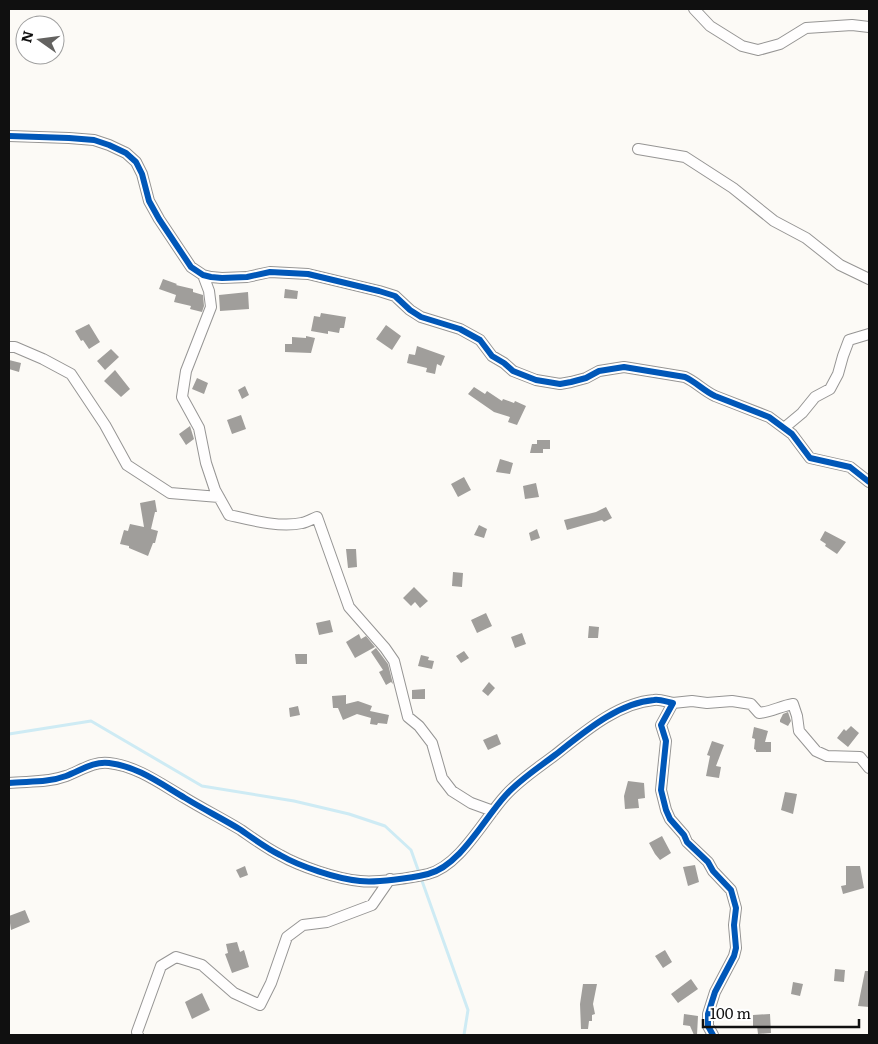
<svg xmlns="http://www.w3.org/2000/svg" width="878" height="1044" font-family="Literata,serif">
	<style>
		.lines { fill: none; stroke-linecap: round; stroke-linejoin: round }
		.stream { stroke: #ceebf4; stroke-width: 3 }
		.building { fill: #a09e9b }
		.minor-casing { stroke: #969594; stroke-width: 12 }
		.minor { stroke: #fffefe; stroke-width: 10 }
		.cycleway-casing { stroke: #fff; stroke-width: 9 }
		.cycleway { stroke: #0057b8; stroke-width: 6 }
	</style>
	<rect width="100%" height="100%" fill="#fcfaf6"/>
	<g class="lines">
		<path class="stream" d="M9,734l82,-13 111,65 92,15 55,13 36,12 26,24 57,160 -4,25"/>
	</g>
	<path class="building" d="M163,279l14,5 -1,1 17,4v3l10,3 1,11 -2,6 -12,-3 1,-3 -17,-4 2,-7 -17,-6z
		M285,289l13,2 -1,8 -13,-1z
		M248,292l1,17 -29,2 -1,-16z
		M321,313l25,4 -2,11h-4l-1,5 -11,-2v3l-17,-3 3,-15 6,1z
		M89,324l11,18 -11,7 -6,-9 -2,1 -6,-10z
		M386,325l15,11 -9,14 -16,-11z
		M306,336l9,2 -4,15 -26,-1v-8h7v-7l14,1z
		M417,346l28,10 -4,10 -4,-2 -2,10 -9,-2 1,-4 -20,-5 2,-9 6,1z
		M111,349l8,8 -14,13 -8,-9z
		M9,360l12,3 -2,9 -10,-3z
		M115,370l15,19 -9,8 -17,-16z
		M197,378l11,5 -4,11 -12,-5z
		M245,386l4,9 -7,4 -4,-9z
		M474,387l11,7 2,-3 15,10 1,-2 11,4 1,-2 11,5 -9,19 -9,-3 2,-5 -16,-5 -26,-18z
		M241,415l5,14 -14,5 -5,-14z
		M190,426l4,13 -8,6 -7,-11z
		M537,440h13v9h-7v4h-13l2,-9h5z
		M500,459l13,4 -3,11 -14,-2z
		M464,477l7,13 -13,7 -7,-13z
		M536,483l3,14 -14,2 -2,-13z
		M155,500l2,12h-2l-4,17 7,2 -3,12h-2l-5,13 -19,-8v-2l-9,-2 4,-14 4,1 2,-7 14,3 -4,-24z
		M606,507l6,11 -8,4 -2,-2 -35,10 -3,-10 32,-8z
		M479,525l8,4 -3,9 -10,-3z
		M537,529l3,9 -9,3 -2,-8z
		M825,531l21,11 -9,12 -12,-8 1,-2 -6,-4z
		M346,549h10l1,18 -9,1z
		M453,572l10,1 -1,14 -10,-1z
		M414,587l14,14 -8,7 -5,-6 -4,4 -8,-8z
		M486,613l6,13 -15,7 -6,-13z
		M330,620l3,12 -14,3 -3,-12z
		M589,626l10,1 -1,11h-10z
		M522,633l4,11 -11,4 -4,-11z
		M359,634l2,5 5,-3 9,11 -20,11 -9,-16z
		M376,648l12,16 5,20 -2,-2 -5,3 -7,-13 4,-2 -12,-18z
		M464,651l5,7 -8,5 -5,-7z
		M295,654h12v10h-11z
		M421,655l8,2 -1,3 6,1 -2,8 -14,-3z
		M489,682l6,6 -7,8 -6,-5z
		M425,689v10h-13v-9z
		M346,695v9l12,-3 14,5 -2,5 19,4 -2,9 -9,-1 -1,2 -7,-1 1,-6 -14,-4 -14,6 -5,-12h-5l-1,-12z
		M298,706l2,9 -10,2 -1,-9z
		M788,712l3,9 -3,5 -8,-4v-2l3,-6z
		M851,726l8,7 -11,14 -11,-9 7,-9 2,2z
		M754,727l14,4 -3,11h6v10h-15v-2l-2,-1 1,-10 -3,-1z
		M497,734l4,10 -13,6 -5,-10z
		M712,741l12,4 -8,21 5,1 -2,11 -13,-2 4,-20 -3,-1z
		M628,781l16,2 1,15 -7,1 1,9 -14,1 -1,-13z
		M785,792l12,2 -4,20 -12,-4z
		M662,836l9,17 -11,7 -5,-6 -6,-11z
		M695,865l4,17 -11,4 -5,-19z
		M245,866l3,9 -8,3 -4,-8z
		M846,866h14l4,22 -21,6 -2,-8 5,-1z
		M25,910l5,12 -19,8 -2,-14z
		M237,942l3,10 4,-2 5,17 -17,6 -7,-19 3,-1 -2,-9z
		M665,950l7,12 -9,6 -8,-12z
		M835,969l10,1 -1,12 -10,-1z
		M865,971h4v36l-11,-1z
		M691,979l7,10 -20,14 -7,-9z
		M793,982l10,2 -3,12 -9,-2z
		M583,984h14l-4,20 2,10 -3,1v6h-3l-1,8h-7l-1,-25z
		M202,993l8,17 -18,9 -7,-17z
		M684,1014l14,2 -1,19h-3l-4,-9 -7,-1z
		M770,1014l1,19 -13,1 -1,-8h-4v-11z"/>
	<g class="lines">
		<g class="minor-casing">
			<path id="minor" d="M694,9l16,17 32,20 16,4 22,-6 26,-16 46,-3 17,2
				M9,136l60,2 25,2 15,5 17,8 10,9 6,12 7,27 10,18 32,48 12,8 8,2 11,1 25,-1 23,-5 38,2 71,17 16,5 15,14 11,7 39,12 20,11 12,16 12,7 9,8 23,9 24,4 11,-2 15,-4 13,-7 25,-4 61,10c11,5 19,14 30,19l54,21 23,17 18,24 40,9 19,15
				M638,149l47,8 48,31 41,33 32,17 34,27 29,14
				M203,275l6,16 2,16 -25,64 -4,26 17,31 7,35 9,27 14,25c22,5 51,13 73,8 5,-1 10,-4 15,-6l32,90 36,41 9,13 14,56 11,9 13,17 10,35 10,13 19,12 22,8
				M9,347h6l28,12 28,15 34,51 22,40 43,28 49,4
				M784,428l18,-15 13,-16 15,-8 8,-15 5,-18 6,-16 20,-6
				M673,703l19,-2 15,2 25,-2 19,3 8,9c12,-1 22,-7 34,-9l4,12 2,15 17,20 11,5 33,1 9,11
				M9,783c19,-2 38,0 57,-7 14,-5 27,-15 43,-13 28,3 52,21 76,35 18,11 38,21 56,32 13,9 25,18 39,25 19,11 57,24 80,26 16,2 51,-3 68,-7 32,-8 56,-55 77,-78 14,-16 33,-28 50,-41 28,-22 62,-52 99,-55 6,-1 13,2 19,3l-12,22 5,16 -5,49 5,20 4,9 14,16 3,7 21,20 5,9 18,19 5,18 -2,17 2,23 -2,8 -19,36 -7,22v12l5,9
				M138,1035l-1,-3 24,-66 15,-9 26,8 32,28 26,12 11,-22 16,-46 16,-12 24,-3 45,-17 18,-26"/>
		</g>
		<use href="#minor" class="minor"/>
		<g class="cycleway-casing">
			<path id="cycleway" d="M9,136l60,2 25,2 15,5 17,8 10,9 6,12 7,27 10,18 32,48 12,8 8,2 11,1 25,-1 23,-5 38,2 71,17 16,5 15,14 11,7 39,12 20,11 12,16 12,7 9,8 23,9 24,4 11,-2 15,-4 13,-7 25,-4 61,10c11,5 19,14 30,19l54,21 23,17 18,24 40,9 19,15
				M9,783c19,-2 38,0 57,-7 14,-5 27,-15 43,-13 28,3 52,21 76,35 18,11 38,21 56,32 13,9 25,18 39,25 19,11 57,24 80,26 16,2 51,-3 68,-7 32,-8 56,-55 77,-78 14,-16 33,-28 50,-41 28,-22 62,-52 99,-55 6,-1 13,2 19,3l-12,22 5,16 -5,49 5,20 4,9 14,16 3,7 21,20 5,9 18,19 5,18 -2,17 2,23 -2,8 -19,36 -7,22v12l5,9"/>
		</g>
		<use href="#cycleway" class="cycleway"/>
	</g>
	<rect width="878" height="1044" fill="none" stroke="#101010" stroke-width="20"/>
	<g transform="translate(40 40) rotate(284)"><circle r="24" fill="#ffffff" stroke="#9f9f9f"/>
	<path d="M0-4L9 19L0 12L-9 19Z" fill="#636260"/>
	<text y="-8" font-size="14" font-weight="bold" text-anchor="middle" fill="#101010">N</text>
	</g>
	<path d="M703 1019v8h156v-8" fill="none" stroke="#101010" stroke-width="2.5"/>
	<text x="710" y="1019" font-size="15" fill="#101010" stroke="#ffffff" stroke-width="4" paint-order="stroke">100 m</text>
</svg>
